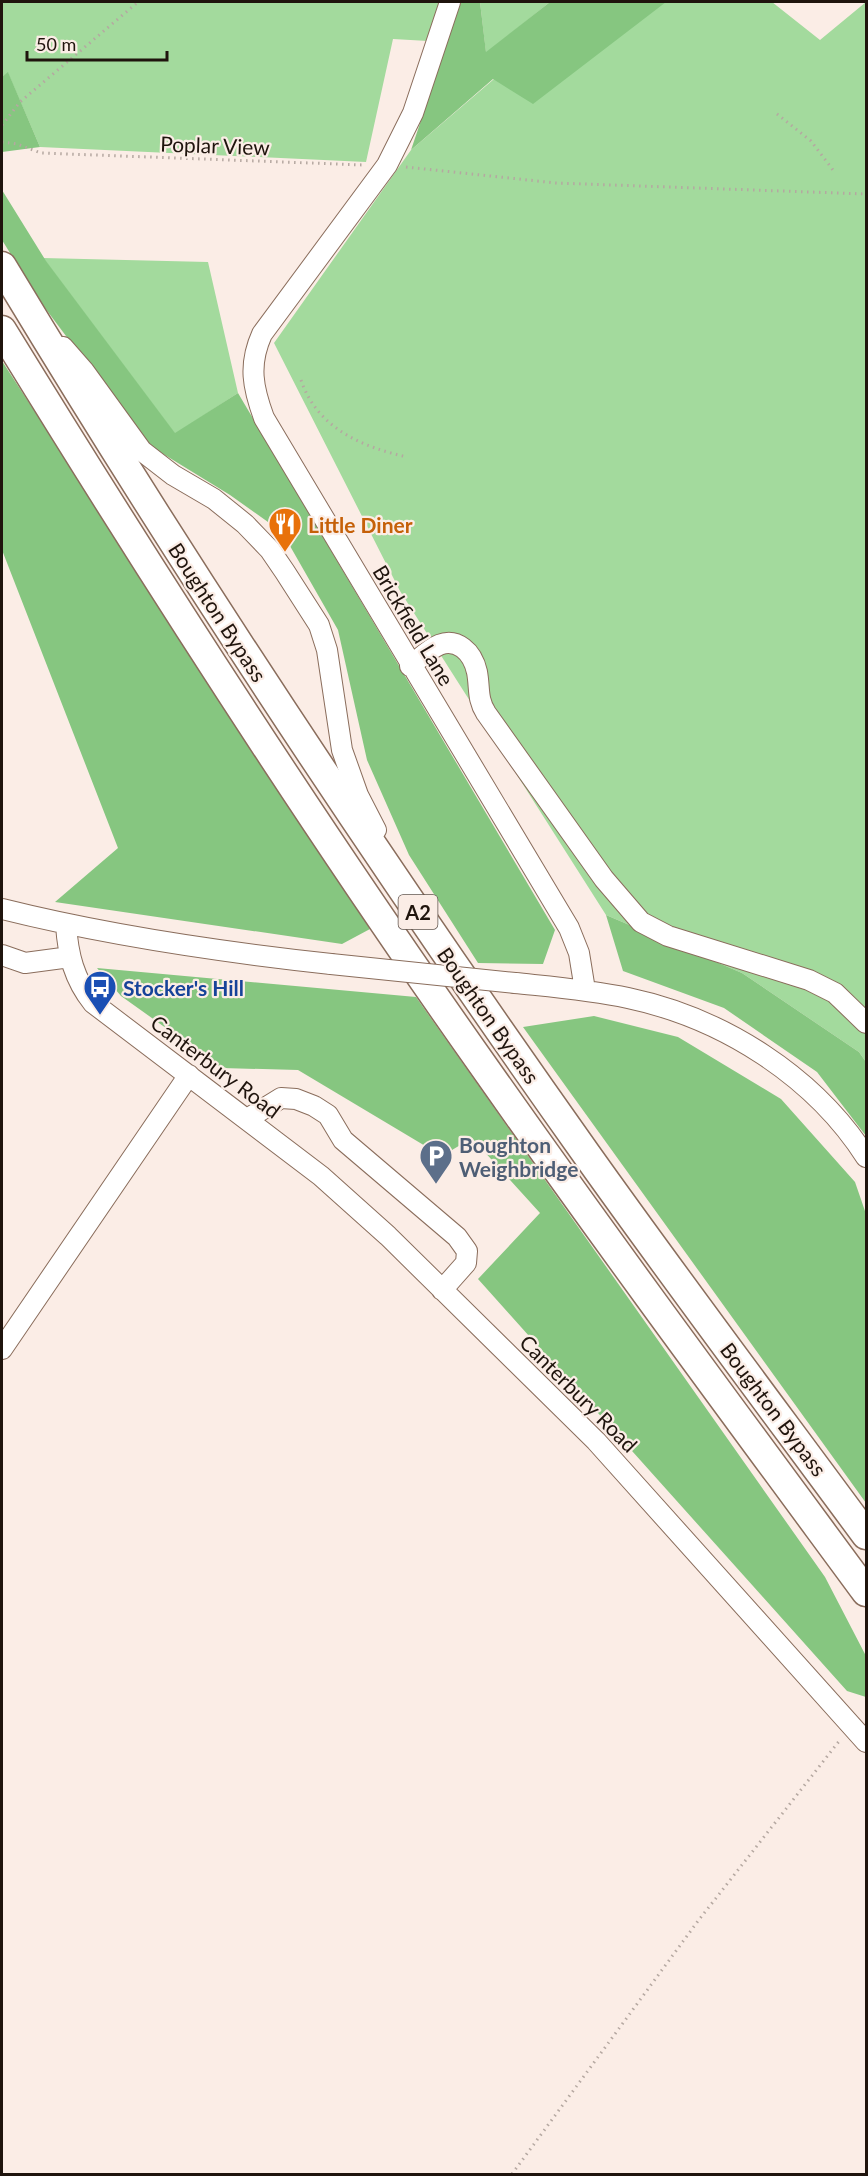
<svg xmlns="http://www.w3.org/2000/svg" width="868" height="2176" font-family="Lato,sans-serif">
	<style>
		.green { fill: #a3da9d }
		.forest { fill: #86c680 }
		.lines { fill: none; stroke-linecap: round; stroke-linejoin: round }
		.minor-casing { stroke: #8a6d5c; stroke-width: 22 }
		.highway-casing { stroke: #8a6d5c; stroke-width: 31 }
		.path { stroke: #b5a8a1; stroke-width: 3; stroke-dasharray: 1.5 4.5; stroke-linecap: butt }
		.minor { stroke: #fff; stroke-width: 20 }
		.highway { stroke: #fff; stroke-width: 28 }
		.minor-bridge-casing { stroke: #8a6d5c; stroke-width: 22; stroke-linecap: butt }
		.minor-bridge { stroke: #fff; stroke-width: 20 }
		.labels { text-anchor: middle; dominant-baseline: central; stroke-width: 4.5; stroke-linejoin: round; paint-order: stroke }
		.shield { fill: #fbede6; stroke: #61554e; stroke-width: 1.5 }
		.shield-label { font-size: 20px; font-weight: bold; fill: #1f140d }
		.street-label { font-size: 21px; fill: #1f140d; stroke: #fbede6 }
		.food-label { font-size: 21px; font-weight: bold; fill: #c56008; stroke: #fbede6; text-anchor: start }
		.transit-label { font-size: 21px; font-weight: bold; fill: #164399; stroke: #fbede6; text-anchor: start }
		.service-label { font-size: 21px; font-weight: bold; fill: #4e5e75; stroke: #fbede6; text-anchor: start }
	</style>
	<rect width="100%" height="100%" fill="#fbede6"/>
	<path class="green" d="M2,2h441l-15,39 -35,-2 -27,123 -326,-15 -32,-74 -6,4z
		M480,2h70l-64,51z
		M666,2h106l48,38 46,-38v1060l-7,-10 -117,-79 -136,-58 -206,-324 -126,-248 137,-193 83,-71z
		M43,258l165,4 30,131 -63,41z"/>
	<path class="forest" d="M461,2h19l6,50 64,-50h116l-133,102 -40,-25 -82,71z
		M8,72l32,75 -38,5v-75z
		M2,190l44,71 129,172 63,-40 317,537 -12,34 -65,-1 -69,-108 -42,-95 -29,-130 -56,-98 -52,-37 -83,-51 -108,-144 -37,-60z
		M2,361l368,568 -28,15 -287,-42 63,-54 -116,-298z
		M606,915l136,58 117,79 7,10v74l-49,-64 -93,-64 -101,-37z
		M97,968l319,29 409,580 41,79v41l-19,-6 -369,-412 62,-66 -68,-75 -30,18 -144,-86 -76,-2 -101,-72z
		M594,1016l84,21 103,62 74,83 11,32v289l-343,-476z"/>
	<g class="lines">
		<g class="minor-casing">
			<path id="minor" d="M450,2l-37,111 -26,52 -125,169c-14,31 -9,54 2,84l305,510 10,25 6,37
				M63,347l21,24 58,80 31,24 41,24 31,25 25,26 15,22 34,53 8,25 15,100 16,45 18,35
				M410,666c16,-12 33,-33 53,-18 8,6 12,15 14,24 3,16 0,27 9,41l118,166 37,43 27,14 141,44 26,13 31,30
				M2,909c108,27 218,43 329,55
				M66,925c2,30 8,54 27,78l228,173 67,60 208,205 270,301
				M2,955l23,8 45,-6
				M515,983c38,4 76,7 113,15 95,20 186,78 238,159
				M247,1119l34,-21 15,1 18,7 14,9 15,25 114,97 10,14 -1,12 -24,27
				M2,1349l187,-274"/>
		</g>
		<g class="highway-casing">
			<path id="highway" d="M2,266c183,304 380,600 585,889 91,128 186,254 279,380
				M2,330c153,249 311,495 480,734 125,178 255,353 384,528"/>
		</g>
		<path class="path" d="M777,114l34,27 22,29
			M2,125l18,-23 118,-100
			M2,142l15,2 24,9 323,12
			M406,167l150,16 310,11
			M301,380c16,48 61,67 106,77
			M512,2174l186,-253 142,-181"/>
		<use href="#minor" class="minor"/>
		<use href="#highway" class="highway"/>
		<g class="minor-bridge-casing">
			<path id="minor-bridge" d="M331,964l184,19"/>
		</g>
		<use href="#minor-bridge" class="minor-bridge"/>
	</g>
	<defs>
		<g id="restaurant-pin" transform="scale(1.725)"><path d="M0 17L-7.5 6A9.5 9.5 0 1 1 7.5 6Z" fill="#e8710a" stroke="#fbede6"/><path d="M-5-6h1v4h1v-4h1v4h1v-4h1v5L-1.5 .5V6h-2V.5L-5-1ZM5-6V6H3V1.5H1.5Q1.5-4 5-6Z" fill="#fff"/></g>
		<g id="bus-pin" transform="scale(1.725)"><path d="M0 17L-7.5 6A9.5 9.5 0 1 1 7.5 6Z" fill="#1a4fb4" stroke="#fbede6"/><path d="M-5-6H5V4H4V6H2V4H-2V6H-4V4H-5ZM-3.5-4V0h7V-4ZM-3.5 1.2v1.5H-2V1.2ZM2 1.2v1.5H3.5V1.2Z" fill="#fff"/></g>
		<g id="parking-pin" transform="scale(1.725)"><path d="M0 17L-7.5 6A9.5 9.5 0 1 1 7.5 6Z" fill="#5c6f8a" stroke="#fbede6"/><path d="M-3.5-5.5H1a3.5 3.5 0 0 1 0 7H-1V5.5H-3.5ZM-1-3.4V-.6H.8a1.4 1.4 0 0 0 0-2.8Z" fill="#fff"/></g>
	</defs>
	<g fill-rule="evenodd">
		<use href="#restaurant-pin" x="285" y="524"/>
		<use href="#bus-pin" x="100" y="987"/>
		<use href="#parking-pin" x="436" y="1156"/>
	</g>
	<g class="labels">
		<rect class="shield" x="398.5" y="895" width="39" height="34" rx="4.5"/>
		<g class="shield-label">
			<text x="418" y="912">A2</text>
		</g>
		<g class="street-label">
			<text transform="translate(215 145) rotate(2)">Poplar View</text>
			<text transform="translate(218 612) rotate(57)">Boughton Bypass</text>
			<text transform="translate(414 625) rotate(59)">Brickfield Lane</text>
			<text transform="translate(489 1015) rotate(55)">Boughton Bypass</text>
			<text transform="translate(216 1066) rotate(37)">Canterbury Road</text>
			<text transform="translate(579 1393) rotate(45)">Canterbury Road</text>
			<text transform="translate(774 1409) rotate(53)">Boughton Bypass</text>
		</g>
		<g class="food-label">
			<text x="308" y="524">Little Diner</text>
		</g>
		<g class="transit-label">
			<text x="123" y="987">Stocker's Hill</text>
		</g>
		<g class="service-label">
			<text x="459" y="1144">Boughton<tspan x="459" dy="24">Weighbridge</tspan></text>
		</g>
	</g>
	<rect width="868" height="2176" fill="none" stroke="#1f140d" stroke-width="6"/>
	<path d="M27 51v9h140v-9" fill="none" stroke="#1f140d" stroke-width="3"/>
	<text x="36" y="51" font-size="18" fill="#1f140d" stroke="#fbede6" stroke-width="4.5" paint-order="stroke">50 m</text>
</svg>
